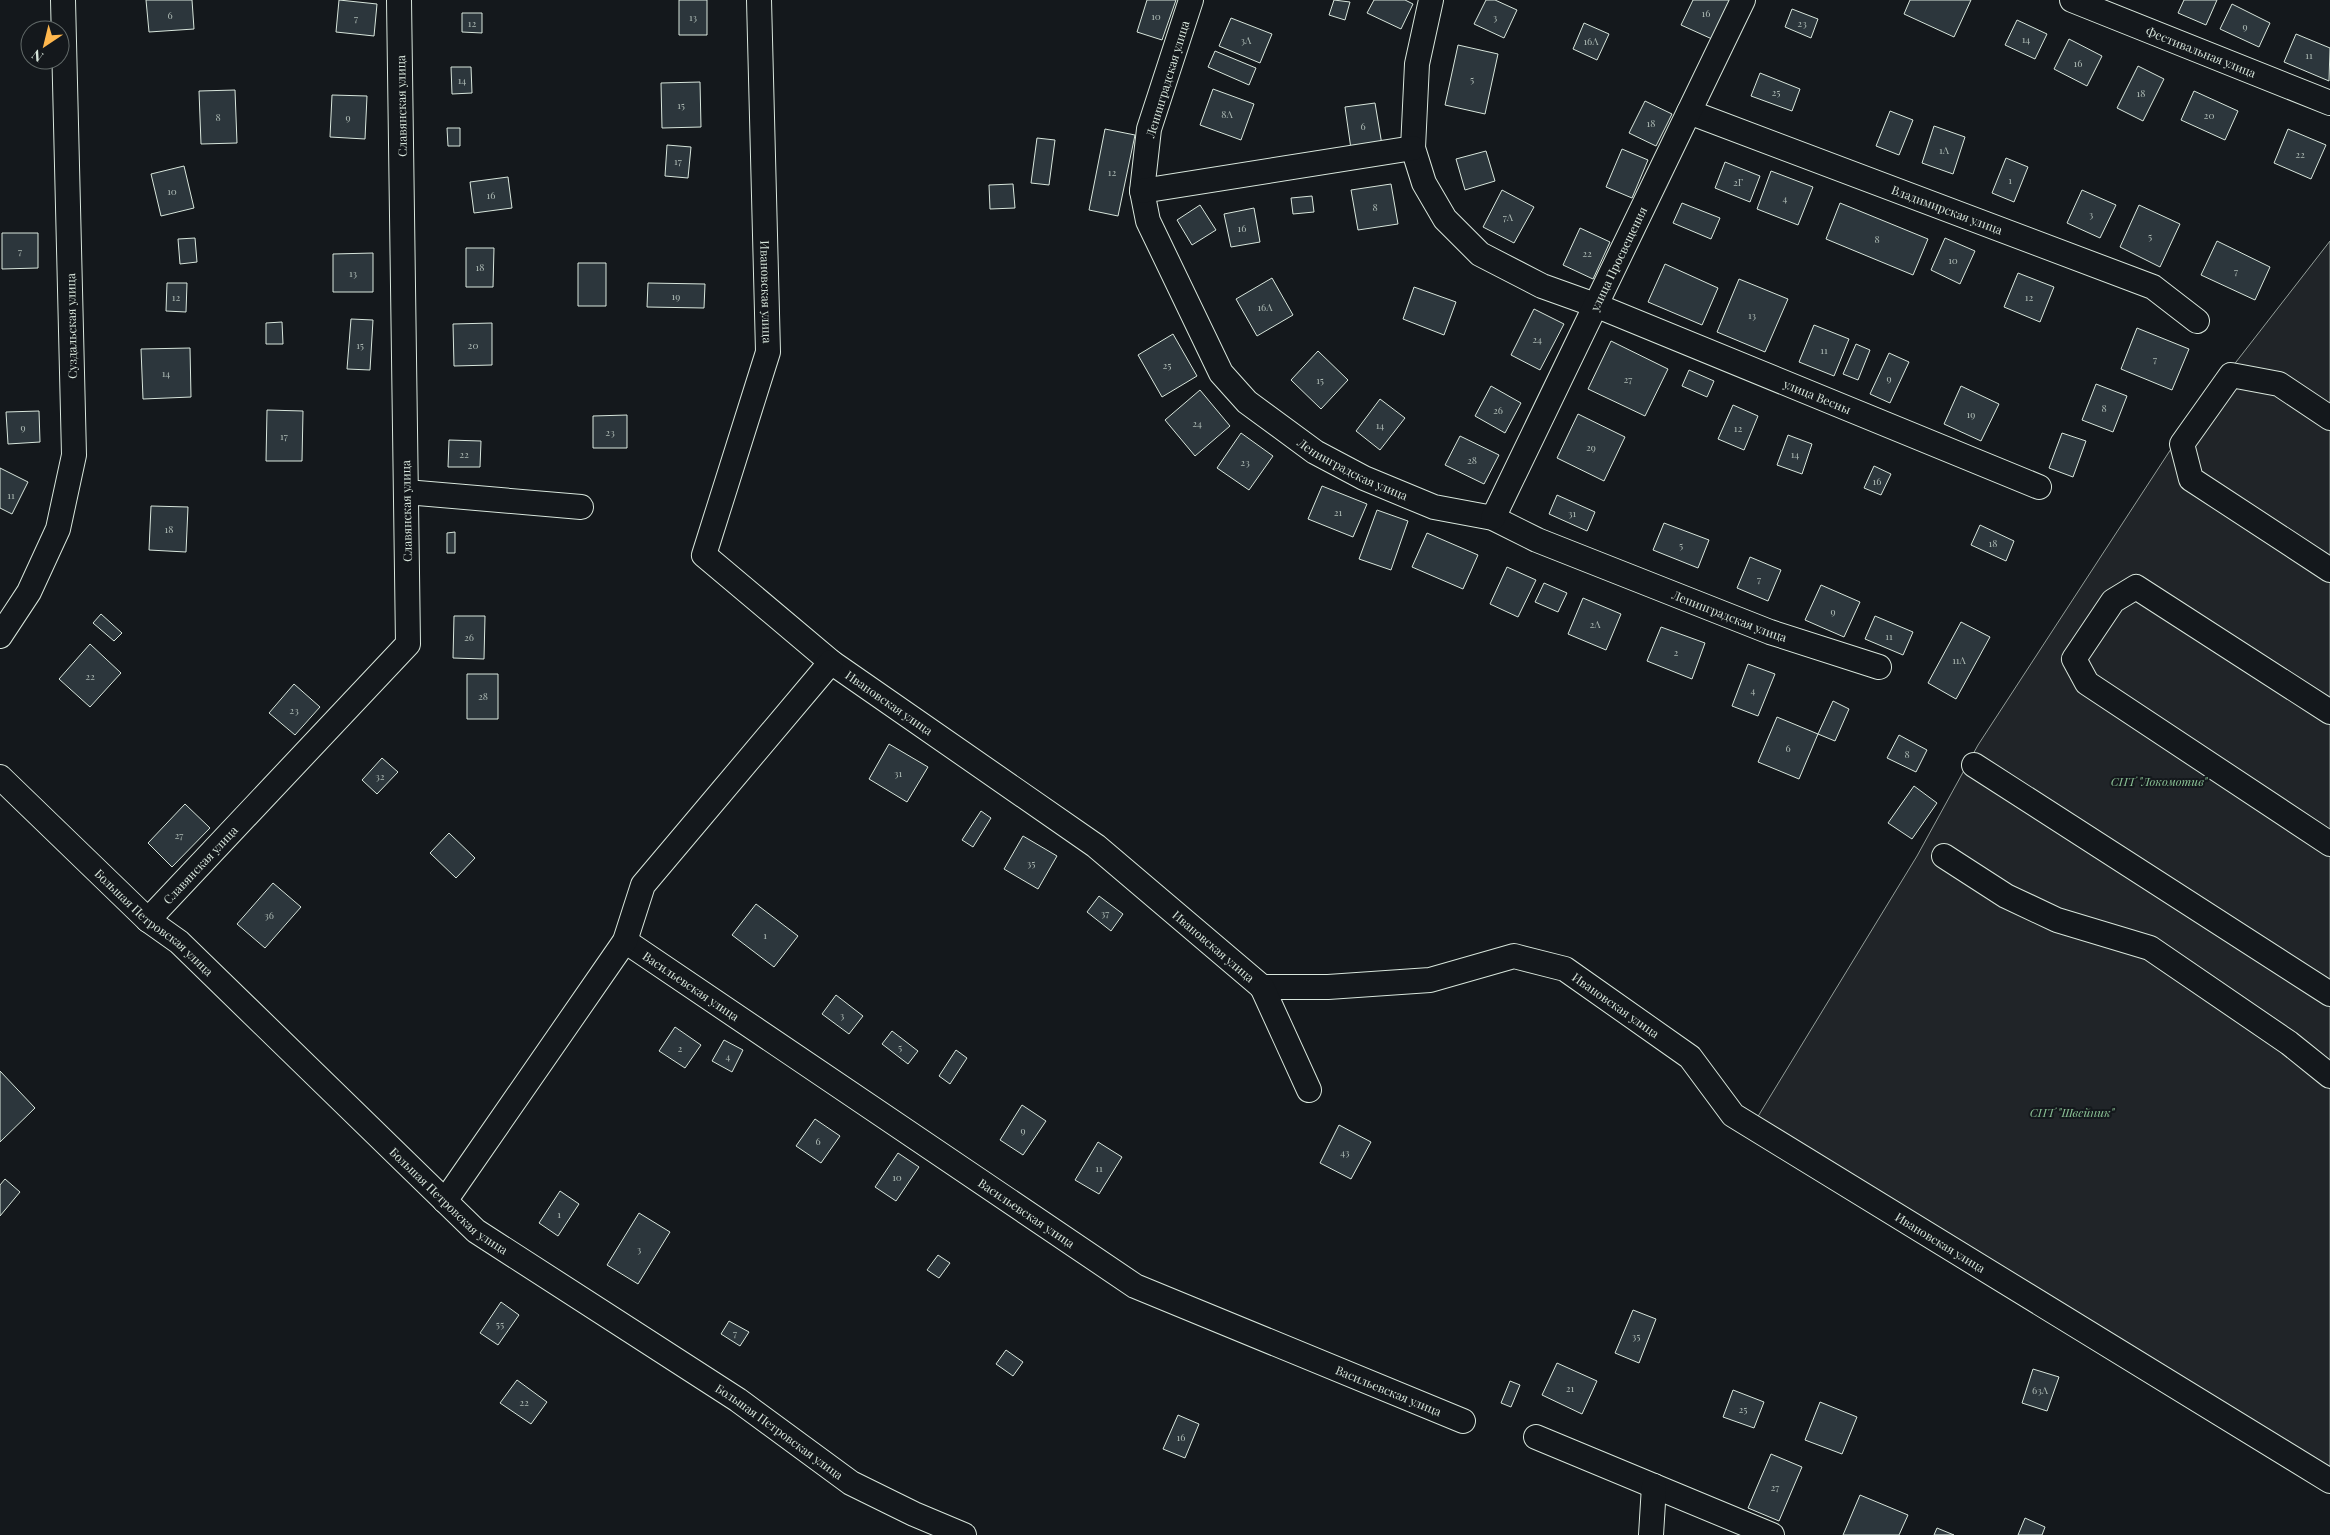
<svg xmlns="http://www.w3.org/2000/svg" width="2330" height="1535" font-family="'Playfair Display',serif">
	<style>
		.green { fill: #202428; stroke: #939e99 }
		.building { fill: #2c363c; stroke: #d8e6dc }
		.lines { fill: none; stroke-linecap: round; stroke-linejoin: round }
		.minor-casing { stroke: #d8e6dc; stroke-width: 26 }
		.minor { stroke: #14181c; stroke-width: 24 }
		.labels { text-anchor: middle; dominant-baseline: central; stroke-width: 4; stroke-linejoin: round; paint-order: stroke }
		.number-label { font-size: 10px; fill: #adbab4 }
		.street-label { font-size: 12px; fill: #d8e6dc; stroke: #14181c }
		.park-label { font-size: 12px; font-style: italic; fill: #8ac095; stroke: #14181c }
	</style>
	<rect width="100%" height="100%" fill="#14181c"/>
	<path class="green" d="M2330,241v1229l-573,-352 160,-262 61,-111 206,-316z"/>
	<path class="building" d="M146,0h46l2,29 -45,3z
		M339,0l38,4 -3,32 -38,-4z
		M679,0h28v35h-28z
		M1147,0h29l-14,40 -25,-8z
		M1334,0l16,2 -5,18 -16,-5z
		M1374,0h31l8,4 -12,25 -34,-16z
		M1486,0h9l22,10 -13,28 -30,-14z
		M1693,0h37l-18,39 -31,-14z
		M1910,0h61l-17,37 -50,-23z
		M2184,0h33l-11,25 -28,-12z
		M2232,4l38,19 -11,24 -39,-18z
		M1792,9l26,10 -7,19 -26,-11z
		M462,13h20v20l-20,-1z
		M1231,18l41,16 -12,29 -41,-17z
		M2017,20l30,14 -12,25 -30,-14z
		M1584,23l25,11 -12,26 -24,-11z
		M2296,34l34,14 -1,33 -45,-19z
		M2069,39l33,17 -15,30 -33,-17z
		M1458,45l40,9 -13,60 -40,-9z
		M1215,51l41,17 -7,17 -41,-18z
		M2138,66l26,13 -21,42 -26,-13z
		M451,67h20l1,26 -20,1z
		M1760,73l40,16 -8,22 -41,-15z
		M700,82l1,45 -39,1 -1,-45z
		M1213,89l41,15 -13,36 -41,-15z
		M235,90l2,53 -36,1 -2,-53z
		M2194,91l44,20 -13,29 -44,-20z
		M332,95l35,1 -2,43 -35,-2z
		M1645,101l27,13 -16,32 -27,-13z
		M1375,103l7,42 -31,4 -6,-42z
		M1890,111l23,9 -14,35 -23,-9z
		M1934,126l31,11 -12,37 -31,-11z
		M447,128h13v18h-12z
		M1105,129l30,6 -17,81 -29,-6z
		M2288,129l38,16 -15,34 -37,-16z
		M1037,138l18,2 -6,45 -18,-2z
		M667,145l24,2 -3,31 -23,-2z
		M1622,149l26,11 -16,38 -26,-11z
		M1486,151l9,30 -30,9 -9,-31z
		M2006,158l22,9 -14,35 -22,-9z
		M1725,162l35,14 -10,26 -35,-14z
		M184,166l10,42 -33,8 -10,-42z
		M1771,171l42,16 -15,38 -41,-16z
		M508,177l4,31 -38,5 -4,-31z
		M1013,184l2,24 -25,1 -1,-24z
		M1391,184l7,40 -40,6 -7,-40z
		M1502,190l32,17 -20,36 -31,-16z
		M2082,190l34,15 -16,33 -33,-15z
		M1312,196l2,16 -21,2 -2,-16z
		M1682,203l38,15 -9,21 -38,-16z
		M1840,203l88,36 -15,36 -87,-36z
		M1200,205l16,25 -24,15 -15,-25z
		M2139,205l41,19 -20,43 -40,-20z
		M1254,208l6,34 -29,5 -7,-33z
		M1580,228l30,14 -17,37 -30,-14z
		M2,233h36v35l-36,1z
		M195,238l2,24 -17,2 -2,-25z
		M1945,238l30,13 -15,33 -29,-14z
		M2217,241l53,26 -15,33 -54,-25z
		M466,248h28l-1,39h-27z
		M373,253v39h-40v-38z
		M578,263h28v43h-28z
		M1665,264l53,24 -16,37 -54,-23z
		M2018,273l36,14 -14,35 -36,-15z
		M1272,278l21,37 -36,21 -21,-37z
		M1739,279l49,20 -23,53 -48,-20z
		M167,283h20l-1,29 -20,-1z
		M648,283l57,1 -1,24 -57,-1z
		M1414,287l42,15 -12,33 -41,-16z
		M1534,309l30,15 -24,46 -29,-15z
		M351,319l22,1 -3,50 -23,-1z
		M282,322l1,22h-17v-21z
		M492,323v42l-38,1 -1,-42z
		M1814,325l35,14 -15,37 -35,-14z
		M2137,328l52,21 -17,41 -51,-21z
		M1173,334l24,42 -35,21 -24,-42z
		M1611,341l57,28 -23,47 -57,-27z
		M1856,344l14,6 -12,30 -15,-6z
		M190,348l1,49 -48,2 -2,-50z
		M1318,351l30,29 -27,29 -30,-29z
		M1889,353l20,9 -19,41 -20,-9z
		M1689,370l25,11 -7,16 -25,-11z
		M2096,384l31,12 -14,36 -31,-12z
		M1491,386l30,17 -16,30 -30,-17z
		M1961,386l38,18 -18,37 -37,-17z
		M1200,390l30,36 -35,30 -30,-36z
		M1380,399l25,19 -25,32 -24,-19z
		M1733,405l25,11 -14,34 -26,-11z
		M267,410l36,1 -1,50h-36z
		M39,411l1,31 -32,2 -2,-32z
		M1578,414l47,23 -21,44 -47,-23z
		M627,415v33h-34v-32z
		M1241,433l32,23 -24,34 -32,-22z
		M2062,433l24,8 -13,36 -24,-9z
		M1788,435l24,9 -10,30 -25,-9z
		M1460,436l39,19 -15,29 -39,-19z
		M449,440l32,1 -1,26h-32z
		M1874,466l17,8 -10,21 -17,-7z
		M0,468l28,14 -16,32 -12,-6z
		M1322,486l45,18 -14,33 -45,-18z
		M1557,495l38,17 -8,19 -38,-17z
		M151,506l37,1 -2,45 -37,-2z
		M1377,510l31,11 -17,49 -32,-11z
		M1664,523l45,17 -11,28 -45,-18z
		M1980,525l34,16 -8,20 -35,-16z
		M455,532v21h-8v-20z
		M1427,533l51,22 -15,34 -51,-22z
		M1750,557l31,13 -13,31 -31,-13z
		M1507,567l29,13 -18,37 -28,-13z
		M1544,583l23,10 -9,19 -23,-10z
		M1821,585l39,17 -16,35 -39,-17z
		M1583,598l38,16 -15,36 -38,-16z
		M101,614l21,19 -8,8 -21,-18z
		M454,616h31l-1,43 -31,-1z
		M1875,616l38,16 -10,23 -38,-16z
		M1961,622l29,15 -34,62 -28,-16z
		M1661,627l44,16 -13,36 -45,-18z
		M90,644l31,29 -31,34 -31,-28z
		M1748,664l27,10 -17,42 -26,-10z
		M467,674h31v45h-31z
		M294,684l26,23 -25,28 -26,-22z
		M1833,701l16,8 -14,32 -17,-7z
		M1777,717l41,17 -19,45 -41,-17z
		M1899,735l28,15 -11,22 -29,-14z
		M889,744l39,23 -21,35 -38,-23z
		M382,758l16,14 -21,22 -15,-14z
		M1914,786l23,17 -25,36 -24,-16z
		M185,804l25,24 -38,39 -24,-24z
		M981,811l10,7 -18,29 -11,-7z
		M449,833l26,25 -19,20 -26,-25z
		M1023,836l34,20 -19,33 -34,-20z
		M273,883l28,24 -36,41 -28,-24z
		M1099,896l24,18 -12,17 -24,-19z
		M756,904l42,32 -24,31 -42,-32z
		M836,995l27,21 -14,18 -27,-20z
		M675,1027l26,18 -16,23 -26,-17z
		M892,1031l26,20 -10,13 -26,-20z
		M724,1040l19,10 -11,22 -20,-11z
		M956,1050l11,8 -17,26 -11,-8z
		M0,1071l35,37 -35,34z
		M1022,1105l24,16 -23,34 -23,-15z
		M815,1119l25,17 -19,27 -25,-17z
		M1339,1125l32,17 -20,37 -31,-16z
		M1098,1142l24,15 -23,37 -24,-14z
		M898,1153l21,14 -23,34 -21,-14z
		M5,1179l15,13 -20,24v-31z
		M560,1191l19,13 -21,32 -19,-13z
		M639,1213l31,19 -32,52 -31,-19z
		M938,1255l12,8 -11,15 -12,-8z
		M501,1302l18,13 -21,30 -18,-12z
		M1633,1310l23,9 -17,44 -24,-10z
		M729,1321l20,11 -9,14 -19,-12z
		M1006,1350l17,12 -10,14 -17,-12z
		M1557,1363l40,18 -15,33 -40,-19z
		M2033,1369l26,8 -12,34 -25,-8z
		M517,1380l30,22 -16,22 -31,-21z
		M1510,1381l10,4 -9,22 -10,-4z
		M1733,1390l31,12 -10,26 -31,-11z
		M1820,1402l37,15 -15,37 -37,-14z
		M1178,1415l21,9 -14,34 -22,-9z
		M1771,1454l31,13 -23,54 -31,-13z
		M1860,1495l48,20 -9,20h-56z
		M2025,1518l20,9 -3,8h-24z
		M1937,1528l17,7h-20z"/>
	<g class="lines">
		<g class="minor-casing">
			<g id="minor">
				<path id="s1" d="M759,0l9,352 -64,203 127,107 265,184 166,141h66l102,-7 84,-24 51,13 125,88 43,58 597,366"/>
				<path id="s2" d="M1191,0l-42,129 -7,62 6,30 73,152 26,29 68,50 49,26 70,29 59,11 44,22 233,92 109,35"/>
				<path id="s3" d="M1431,0l-14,64 -4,84 11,35 21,36 35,35 62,32 53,19 444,182"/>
				<path id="s4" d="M2072,0l258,103"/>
				<path id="s5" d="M1689,112l464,175 44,34"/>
				<path d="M1142,191l271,-43"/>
				<path d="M2330,418l-51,-34 -48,-9 -49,69 9,35 139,91"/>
				<path d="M406,492l175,15"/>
				<path id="s6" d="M1493,518l250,-518"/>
				<path d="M0,636l29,-44 29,-63 16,-74 -11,-455"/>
				<path d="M2330,712l-194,-125 -23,14 -39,58 13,24 243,161"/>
				<path d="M1974,765l356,229"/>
				<path id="s7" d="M0,777l148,143 31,22 297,289 262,169 113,83 63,31 50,21"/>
				<path d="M1944,856l62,40 51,24 93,28 139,95 41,33"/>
				<path id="s8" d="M148,920l260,-276 -9,-644"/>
				<path id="s9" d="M625,941l510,345 328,135"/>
				<path d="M1262,987l47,103"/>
				<path d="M445,1201l180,-260 18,-56 188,-223"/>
				<path d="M1536,1437l236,98"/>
				<path d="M1651,1535l3,-49"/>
			</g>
		</g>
		<use href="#minor" class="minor"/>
	</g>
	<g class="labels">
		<g class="number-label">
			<text x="1706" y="13">16</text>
			<text x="170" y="15">6</text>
			<text x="1156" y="16">10</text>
			<text x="693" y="17">13</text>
			<text x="1495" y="17">3</text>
			<text x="356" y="18">7</text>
			<text x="472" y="23">12</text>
			<text x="1802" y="23">23</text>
			<text x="2245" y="26">9</text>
			<text x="2026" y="39">14</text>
			<text x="1246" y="40">3А</text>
			<text x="1591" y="41">16А</text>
			<text x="2309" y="55">11</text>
			<text x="2078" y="63">16</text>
			<text x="1472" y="79">5</text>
			<text x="462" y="80">14</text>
			<text x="1776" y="92">25</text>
			<text x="2141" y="93">18</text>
			<text x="681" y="105">15</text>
			<text x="1227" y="114">8А</text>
			<text x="2209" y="115">20</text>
			<text x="218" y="117">8</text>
			<text x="348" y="117">9</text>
			<text x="1651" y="123">18</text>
			<text x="1363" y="126">6</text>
			<text x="1944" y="150">1А</text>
			<text x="2300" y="154">22</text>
			<text x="678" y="161">17</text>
			<text x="1112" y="172">12</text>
			<text x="2010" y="180">1</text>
			<text x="1738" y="182">2Г</text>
			<text x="172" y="191">10</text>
			<text x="491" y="195">16</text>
			<text x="1785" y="198">4</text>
			<text x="1375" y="207">8</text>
			<text x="2091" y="214">3</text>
			<text x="1508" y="217">7А</text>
			<text x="1242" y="228">16</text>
			<text x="2150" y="236">5</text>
			<text x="1877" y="239">8</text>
			<text x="20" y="251">7</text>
			<text x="1587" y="253">22</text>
			<text x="1953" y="260">10</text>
			<text x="480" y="267">18</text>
			<text x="2236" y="271">7</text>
			<text x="353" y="273">13</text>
			<text x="676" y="296">19</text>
			<text x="176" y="297">12</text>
			<text x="2029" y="297">12</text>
			<text x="1265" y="307">16А</text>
			<text x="1752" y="315">13</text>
			<text x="1537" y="339">24</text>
			<text x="360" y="345">15</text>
			<text x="473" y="345">20</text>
			<text x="1824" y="350">11</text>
			<text x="2155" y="359">7</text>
			<text x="1167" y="365">25</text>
			<text x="166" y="373">14</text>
			<text x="1889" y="378">9</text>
			<text x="1628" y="379">27</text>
			<text x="1320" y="380">15</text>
			<text x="2104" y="408">8</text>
			<text x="1498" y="410">26</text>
			<text x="1971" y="414">19</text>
			<text x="1197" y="423">24</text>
			<text x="1380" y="425">14</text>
			<text x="23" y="427">9</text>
			<text x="1738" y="428">12</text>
			<text x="610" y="432">23</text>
			<text x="284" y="436">17</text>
			<text x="1591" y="447">29</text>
			<text x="464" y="454">22</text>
			<text x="1795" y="454">14</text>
			<text x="1472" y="460">28</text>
			<text x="1245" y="462">23</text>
			<text x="1877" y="481">16</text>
			<text x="11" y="495">11</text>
			<text x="1338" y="512">21</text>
			<text x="1572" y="513">31</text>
			<text x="169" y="529">18</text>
			<text x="1993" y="543">18</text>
			<text x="1681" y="545">5</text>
			<text x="1759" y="579">7</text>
			<text x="1833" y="611">9</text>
			<text x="1595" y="624">2А</text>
			<text x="1889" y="636">11</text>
			<text x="469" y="637">26</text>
			<text x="1676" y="652">2</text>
			<text x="1959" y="660">11А</text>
			<text x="90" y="676">22</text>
			<text x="1753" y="690">4</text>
			<text x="483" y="696">28</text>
			<text x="294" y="710">23</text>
			<text x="1788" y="748">6</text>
			<text x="1907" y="754">8</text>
			<text x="898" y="773">31</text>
			<text x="380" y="776">32</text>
			<text x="179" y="835">27</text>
			<text x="1031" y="863">35</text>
			<text x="1105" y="913">37</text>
			<text x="269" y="915">36</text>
			<text x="765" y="935">1</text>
			<text x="842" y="1015">3</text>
			<text x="900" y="1047">5</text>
			<text x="680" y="1048">2</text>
			<text x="728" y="1056">4</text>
			<text x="1023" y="1130">9</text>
			<text x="818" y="1141">6</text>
			<text x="1345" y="1152">43</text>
			<text x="1099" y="1168">11</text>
			<text x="897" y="1177">10</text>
			<text x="559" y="1214">1</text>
			<text x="639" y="1249">3</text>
			<text x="500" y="1324">55</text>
			<text x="735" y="1333">7</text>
			<text x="1636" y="1336">35</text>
			<text x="1570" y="1388">21</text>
			<text x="2040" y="1390">63А</text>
			<text x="524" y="1402">22</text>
			<text x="1743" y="1409">25</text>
			<text x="1181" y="1437">16</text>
			<text x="1775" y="1487">27</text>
		</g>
		<g class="street-label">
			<text stroke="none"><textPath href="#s4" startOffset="139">Фестивальная улица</textPath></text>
			<text transform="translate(1167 79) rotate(-73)">Ленинградская улица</text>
			<text transform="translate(401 106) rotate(-91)">Славянская улица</text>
			<text stroke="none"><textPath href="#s5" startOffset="276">Владимирская улица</textPath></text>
			<text stroke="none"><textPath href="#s6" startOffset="288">улица Просвещения</textPath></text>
			<text stroke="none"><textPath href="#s1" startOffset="292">Ивановская улица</textPath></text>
			<text transform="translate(71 326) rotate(-91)">Суздальская улица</text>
			<text stroke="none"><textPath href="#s3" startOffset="644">улица Весны</textPath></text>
			<text stroke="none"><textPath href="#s2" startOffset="562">Ленинградская улица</textPath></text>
			<text transform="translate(406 511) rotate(-91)">Славянская улица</text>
			<text stroke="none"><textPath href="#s2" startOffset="968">Ленинградская улица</textPath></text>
			<text stroke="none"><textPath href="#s1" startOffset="802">Ивановская улица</textPath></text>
			<text stroke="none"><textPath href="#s8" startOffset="76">Славянская улица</textPath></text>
			<text stroke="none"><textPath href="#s7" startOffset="212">Большая Петровская улица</textPath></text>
			<text stroke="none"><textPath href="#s1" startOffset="1208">Ивановская улица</textPath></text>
			<text stroke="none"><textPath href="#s9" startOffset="80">Васильевская улица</textPath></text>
			<text stroke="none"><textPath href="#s1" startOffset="1642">Ивановская улица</textPath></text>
			<text stroke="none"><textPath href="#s7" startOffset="618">Большая Петровская улица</textPath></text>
			<text stroke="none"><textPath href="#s9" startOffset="485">Васильевская улица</textPath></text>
			<text stroke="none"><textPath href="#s1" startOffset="2048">Ивановская улица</textPath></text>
			<text stroke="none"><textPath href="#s9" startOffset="890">Васильевская улица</textPath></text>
			<text stroke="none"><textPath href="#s7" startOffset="1022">Большая Петровская улица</textPath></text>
		</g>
		<g class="park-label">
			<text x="2159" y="781">СНТ "Локомотив"</text>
			<text x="2072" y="1112">СНТ "Швейник"</text>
		</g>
	</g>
	<g transform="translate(45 45) rotate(215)"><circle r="24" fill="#14181c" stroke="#626a69"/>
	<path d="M0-4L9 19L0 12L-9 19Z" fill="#ffb74d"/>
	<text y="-8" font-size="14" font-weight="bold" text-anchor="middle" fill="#d8e6dc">N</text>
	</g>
</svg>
